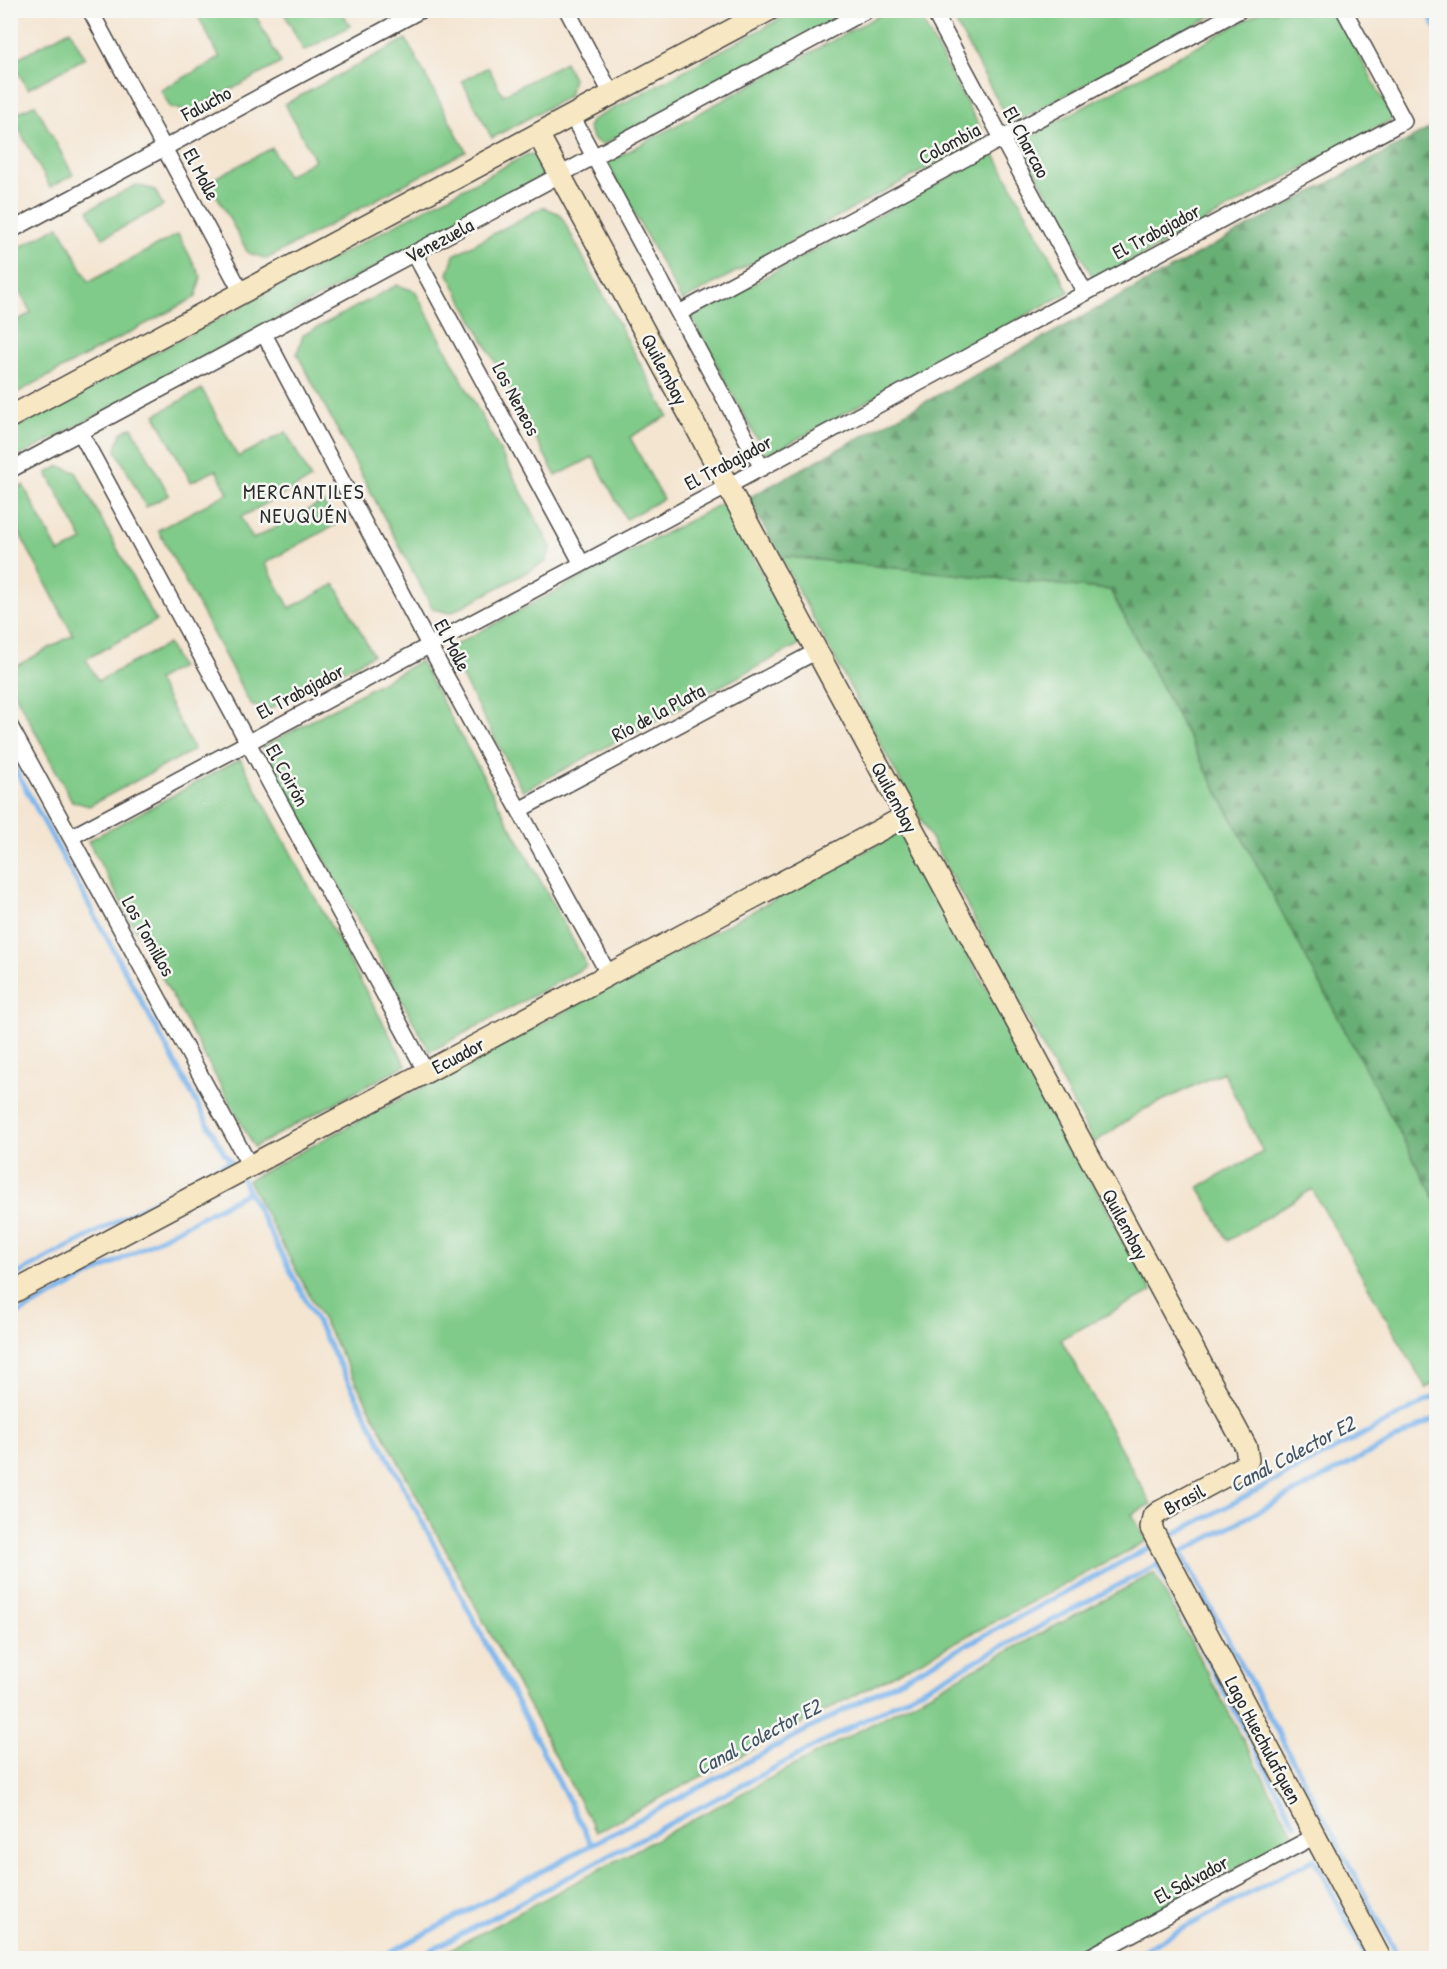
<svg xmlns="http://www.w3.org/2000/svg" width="1447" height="1969" font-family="'Patrick Hand',sans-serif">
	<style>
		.grass { fill: #80cb89; stroke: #567b5a; stroke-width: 1.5 }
		.forest { fill: url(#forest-firs); stroke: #4a6d50; stroke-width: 1.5 }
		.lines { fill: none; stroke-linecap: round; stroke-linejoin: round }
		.stream { stroke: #7cb6ed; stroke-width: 5 }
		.street-casing { stroke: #494744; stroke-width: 18 }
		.secondary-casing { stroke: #494744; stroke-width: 24 }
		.street { stroke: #fff; stroke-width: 15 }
		.secondary { stroke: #f7e8c3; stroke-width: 21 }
		.labels { text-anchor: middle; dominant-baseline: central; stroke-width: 5; stroke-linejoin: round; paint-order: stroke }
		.street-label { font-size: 20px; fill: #2b2b2b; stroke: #f6f6f2 }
		.neighbourhood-label { font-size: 21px; letter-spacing: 1.5px; fill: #2b2b2b; stroke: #f6f6f2 }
		.water-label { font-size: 21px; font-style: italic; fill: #435565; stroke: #f6f6f2 }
	</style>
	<defs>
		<pattern id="forest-firs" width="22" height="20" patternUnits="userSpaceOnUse" patternTransform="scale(1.5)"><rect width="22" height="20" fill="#68af75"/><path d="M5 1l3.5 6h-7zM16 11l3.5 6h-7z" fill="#568f60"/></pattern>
	</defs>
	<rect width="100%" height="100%" fill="#f6f6f2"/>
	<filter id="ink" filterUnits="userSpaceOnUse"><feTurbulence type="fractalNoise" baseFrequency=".0167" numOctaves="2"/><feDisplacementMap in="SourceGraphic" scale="12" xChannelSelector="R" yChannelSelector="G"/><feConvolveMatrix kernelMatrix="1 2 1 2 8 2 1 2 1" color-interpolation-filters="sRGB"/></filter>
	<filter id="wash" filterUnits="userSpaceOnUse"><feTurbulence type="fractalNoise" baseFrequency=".008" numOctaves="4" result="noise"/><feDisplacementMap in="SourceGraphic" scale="24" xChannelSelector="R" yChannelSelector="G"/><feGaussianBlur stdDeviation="1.35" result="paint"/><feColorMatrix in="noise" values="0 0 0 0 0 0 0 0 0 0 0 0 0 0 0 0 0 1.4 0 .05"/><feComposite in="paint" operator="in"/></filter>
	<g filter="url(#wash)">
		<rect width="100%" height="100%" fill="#f4e5d1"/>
		<path class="grass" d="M209,10l44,1 28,52 -92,49 -19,-5 -9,-17 59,-32 -22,-42z
			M283,11h59l8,15 -46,25z
			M795,11h57l-250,134 -9,-6 -5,-12 4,-7z
			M887,11h30l68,126 -303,164 -75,-138z
			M949,11h272l-210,114z
			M1262,11h74l57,108 -298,162 -76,-139z
			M70,30l15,28 -57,31 -16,-28z
			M406,39l60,112 -199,108 -19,-6 -39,-72 63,-33 15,28 28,-16 -30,-56z
			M565,62l8,16 -4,18 -77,42 -30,-57 26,-14 15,28z
			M35,104l38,71 -23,12 -38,-71z
			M994,153l75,139 -303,164 -75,-139z
			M534,154c9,4 14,16 8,24l-531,283v-31l515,-275z
			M136,185l19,5 8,16 -60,32 -15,-28z
			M543,207l17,7 108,202 -38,21 33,62 -37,20 -33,-62 -37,19 -108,-202 6,-19z
			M59,226l30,56 89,-48 23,43 -5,20 -185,99v-72l20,-11 -20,-39v-22z
			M397,285l18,6 136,256 -5,15 -96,51 -17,-4 -136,-255 6,-19z
			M202,389l36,68 48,-25 25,47 -70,38 12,22 70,-37 12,23 -70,38 25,45 45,-24 38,71 -105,55 -17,-5 -93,-175 70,-37 -12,-23 -25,12 -36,-67z
			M132,427l37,68 -23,12 -30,-57 5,-17z
			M59,466l17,6 80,149 -70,38 12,22 70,-37 12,23 -23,13 37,70 -105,56 -17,-5 -61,-115v-17l62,-34 -62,-118v-25l12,-7 36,68 24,-12 -36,-68z
			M724,502l76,142 -277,147 -76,-142z
			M780,556l330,34 326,611v181l-10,6 -114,-199 -84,52 -29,-54 64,-35 -40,-80 -80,38 -49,33z
			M420,661l167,305 -157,86 -167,-305z
			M240,759l166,306 -152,82 -166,-306z
			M901,832l251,459 -91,48 90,165 -19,10 15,27 -551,291 -348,-652z
			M1154,1573l141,264 -227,121h-634z"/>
		<path class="forest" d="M1436,125v1076l-326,-611 -330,-34 -32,-58z"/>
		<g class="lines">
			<path class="stream" d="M1427,10l9,18
				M10,760l214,393 10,12
				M242,1179l350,666
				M10,1278l220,-117
				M10,1318l238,-126
				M1163,1540l273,-144
				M1181,1552l218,406
				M1172,1557l264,-139
				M1157,1565l138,259
				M379,1958l775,-413
				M416,1958l746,-396
				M1128,1958l186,-99 53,99"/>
		</g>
	</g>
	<g filter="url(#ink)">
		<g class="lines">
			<g class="street-casing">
				<path id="street" d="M90,10l152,283
					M567,10l45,85
					M933,10l152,283
					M572,116l190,352
					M10,231l411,-221
					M414,253l168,311
					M679,313l561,-303
					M264,334l165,311 180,330
					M80,432l346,640
					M10,470l857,-460
					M10,726l240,440
					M519,810l298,-159
					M71,837l657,-351 676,-365 -60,-111
					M1087,1958l228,-122"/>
			</g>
			<g class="secondary-casing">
				<path id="secondary" d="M538,134l708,1313 2,13 -6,7 -83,45 -6,5 -2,11 229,430
					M10,417l759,-407
					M10,1294l896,-478"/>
			</g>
			<use href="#street" class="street"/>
			<use href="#secondary" class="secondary"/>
		</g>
	</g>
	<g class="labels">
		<g class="street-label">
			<text transform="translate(206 103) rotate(-28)">Falucho</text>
			<text transform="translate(1027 142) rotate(62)">El Charcao</text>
			<text transform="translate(949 143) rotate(-28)">Colombia</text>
			<text transform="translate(202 174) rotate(62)">El Molle</text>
			<text transform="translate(1156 231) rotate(-28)">El Trabajador</text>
			<text transform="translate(439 240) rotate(-28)">Venezuela</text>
			<text transform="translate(665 369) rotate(62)">Quilembay</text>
			<text transform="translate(517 399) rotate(62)">Los Neneos</text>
			<text transform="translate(728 462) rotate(-28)">El Trabajador</text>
			<text transform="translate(453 645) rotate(62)">El Molle</text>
			<text transform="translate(300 691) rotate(-28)">El Trabajador</text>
			<text transform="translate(658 712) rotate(-28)">Río de la Plata</text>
			<text transform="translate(288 775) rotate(61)">El Coirón</text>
			<text transform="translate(895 797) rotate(62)">Quilembay</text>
			<text transform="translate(149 936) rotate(61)">Los Tomillos</text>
			<text transform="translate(458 1055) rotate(-28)">Ecuador</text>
			<text transform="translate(1126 1224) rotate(62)">Quilembay</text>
			<text transform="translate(1184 1499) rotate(-28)">Brasil</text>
			<text transform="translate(1264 1740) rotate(62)">Lago Huechulafquen</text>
			<text transform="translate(1191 1879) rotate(-28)">El Salvador</text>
		</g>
		<g class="neighbourhood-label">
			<text x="304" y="491">MERCANTILES<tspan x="304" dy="24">NEUQUÉN</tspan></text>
		</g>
		<g class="water-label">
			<text transform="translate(1292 1454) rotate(-28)">Canal Colector E2</text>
			<text transform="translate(758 1737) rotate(-28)">Canal Colector E2</text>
		</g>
	</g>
	<rect width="1447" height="1969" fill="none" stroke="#f6f6f2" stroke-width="36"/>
</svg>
